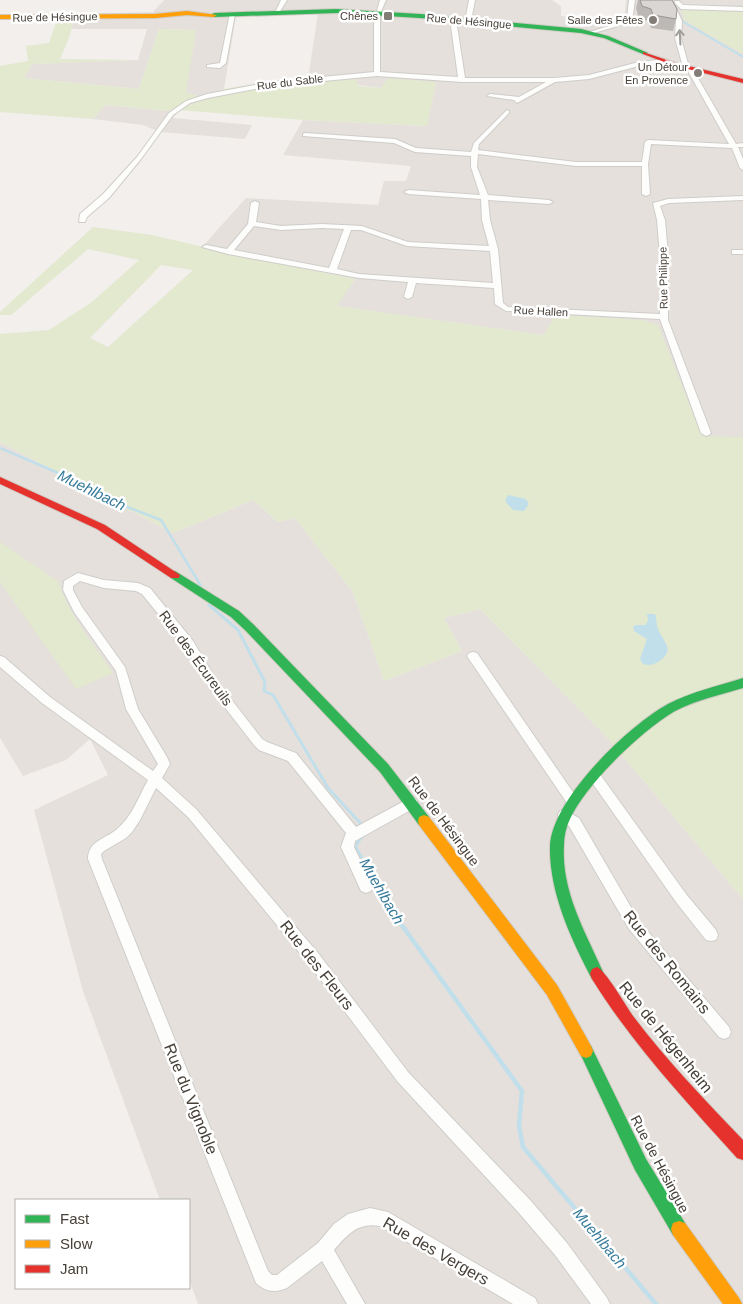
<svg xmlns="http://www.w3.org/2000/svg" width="743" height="1304" font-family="Helvetica,sans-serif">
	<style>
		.residential { fill: #e5e0db }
		.green { fill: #e2e9cf; fill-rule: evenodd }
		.water { fill: #c1dfeb }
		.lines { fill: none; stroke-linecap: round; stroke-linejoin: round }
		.stream-far3 { stroke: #c1dfeb; stroke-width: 2 }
		.stream-far2 { stroke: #c1dfeb; stroke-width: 2.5 }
		.stream-far1 { stroke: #c1dfeb; stroke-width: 3 }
		.stream { stroke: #c1dfeb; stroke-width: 4.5 }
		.street-casing { stroke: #cfcdca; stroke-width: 2 }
		.fast-casing { stroke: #d0cbc4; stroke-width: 2 }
		.slow-casing { stroke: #d0cbc4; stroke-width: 2 }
		.jam-casing { stroke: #d0cbc4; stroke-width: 2 }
		.street { fill: #fdfdfc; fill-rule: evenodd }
		.fast { fill: #30b455; fill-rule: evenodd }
		.slow { fill: #ff9f0a; fill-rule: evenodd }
		.jam { fill: #e5322d; fill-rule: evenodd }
		.wall { fill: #bbb8b5 }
		.building { fill: #d9d6d3; stroke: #989694 }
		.oneway { stroke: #a29e9a }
		.poi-dot { fill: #837d78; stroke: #fff; stroke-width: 2 }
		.labels { text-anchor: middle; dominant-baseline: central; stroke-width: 5; stroke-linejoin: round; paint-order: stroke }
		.far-poi-label { font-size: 11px; fill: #474039; stroke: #fff; text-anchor: end }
		.far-street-label { font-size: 11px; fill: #474039; stroke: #fff }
		.street-label { font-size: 14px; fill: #474039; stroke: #fff }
		.water-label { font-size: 15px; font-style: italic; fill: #367b9b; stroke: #fff }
		.near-street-label { font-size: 16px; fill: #474039; stroke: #fff }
	</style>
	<rect width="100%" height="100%" fill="#f2efec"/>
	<path class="residential" d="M164,0h388l9,6v10l63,4 2,-20h117v437h-41l-45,-112 -114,10 -207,-29 19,-27 -153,-32 44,-49 132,7 6,-24h22l5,-15 -128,-11 20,-35 123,6 10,-43 -54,5 -74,-9 10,-66 -82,3 -12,73 -45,21 -6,8 79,7 -7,14 -85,-7 -17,-7 -50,-6 13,-14 63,6 29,-15 -13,-4 11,-62 -37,-1 -20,60 -115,-11 8,-14 106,-4 9,-31h-77l6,-15 77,-2z
		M0,442l173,91 80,-33 25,22 17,-4 58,74 31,89 78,-30 -18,-33 36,-9 124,125 139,165v405h-545l-9,-25v-79h-29l-77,-209 -49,-181 74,-35 -18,-36 -24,21 -43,16 -23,-38z"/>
	<path class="green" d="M681,8l62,1v45l-59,-34z
		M59,14h17l-7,24 -9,21 78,1 -106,4 -8,14 115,11 20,-60 37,1 -10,62 12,4 -29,15 -63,-6 -13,14 -93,-7v-46l28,-5 -2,-15 23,-3z
		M355,78l3,8 23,2 7,-10 48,4 -9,44 -124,-6 -124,-10 45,-21 40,-7z
		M93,227l59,8 94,22 109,22 -18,27 206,29 13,-20 87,5 15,5 44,111 41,1v462l-139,-165 -124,-125 -36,9 18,33 -78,30 -31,-89 -58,-74 -17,4 -25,-22 -80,33 -173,-91v-108l49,-4 43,-28 47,-42 -51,-11 -77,66h-11v-3zM161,265l32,5 -85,77 -18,-9z
		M0,542l59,40c9,33 35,62 54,91l-37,16 -76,-107z"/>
	<path class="water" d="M508,495l18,4 3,5 -5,7 -11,-1 -8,-9z
		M647,614h8c2,5 1,11 3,15 6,14 18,21 0,33 -6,3 -9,4 -15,2l-3,-5 7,-20 -13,-8 -1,-4 3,-2h10l2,-5z"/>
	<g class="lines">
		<path class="stream-far3" d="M671,0l11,21 61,36"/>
		<path class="stream-far2" d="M0,448l86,37 13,11 62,24 40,66"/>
		<path class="stream-far1" d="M209,605l29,25 27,52 -1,9 9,4 55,93 36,39
			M364,834l-9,12 39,69"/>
		<path class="stream" d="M393,913l129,178 -3,35 4,21 133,157"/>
		<g class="street-casing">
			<path id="street" d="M281,0h6l-8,13h-4z
				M380,0h6l-6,14v58l78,5 -8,-58 3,-2 3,2 9,59h89l35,-3 50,-13 27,-3 3,2 -30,5 -50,13 -34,3 -38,21 -3,-3 -27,-4 3,-2 29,3 27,-15h-84l-85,-6 -107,10 -62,12 -18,5 -17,12 -32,44 -32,39 -22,19 -2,5h-6l1,-8 23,-20 34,-37 32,-44 17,-12 21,-7 63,-12 104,-10v-59l3,-2z
				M469,0h6l-4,21 -3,2 -3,-2z
				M629,0h6l-3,22 -42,12v-2l37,-12z
				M675,1h4l4,4 60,2v4l-62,-2 -6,-6z
				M671,6h4l7,15 -1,17 8,29 5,1 1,5 41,71 7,-1v4h-5l5,12v11l-3,-2 -8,-20 -81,-4 -3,20 2,30 -4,2 -4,-2v-28h-66l-98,-12 -1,13 11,28 61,5 4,2 -4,2 -61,-4 2,20 8,29 5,54 5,4 152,7v-59l-3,-35 -4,-17 15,-4 75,-3v4l-74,3 -9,3 5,14 3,35v65l43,113 -2,2 -3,1 -5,-3 -41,-114 -154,-8 -11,-7 -1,-16 -78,-5 -4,14 -4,2 -4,-2 4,-15 -49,-4 -131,-24 -26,-7 4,-2 21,4 21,-25 3,-21 4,-2 4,2 -3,19 25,4 41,-2 40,2 46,16 81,4 -7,-26 -1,-21 -73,-5 -4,-2 4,-2 72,5 -9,-28v-11l-56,-4 -21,-9 -91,-7v-2l2,-1 90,6 21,9 55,4 3,-9 33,-33 2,1v2l-30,31 -1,6 98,12h66l3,-20 3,-2 81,4 -40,-71 -1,-5 -5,-1 -8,-29 1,-17zM254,226l27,4 41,-2 22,1 -15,39 -95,-18zM351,230h10l46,16 83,5 3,32 -134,-9 -22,-5z
				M230,13l5,1 -9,49 -6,5 -13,-1v-2l13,-2z
				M732,250h11v4h-11z
				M78,573l26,7 34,3 12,5 43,53 24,40 45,58 5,3 29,11 60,74 52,-28 4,-1 4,1 2,4 -2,4 -61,34 -1,6 19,40 -2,4 -5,2 -5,-2 -20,-44 5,-14 -58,-72 -29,-11 -5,-5 -45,-58 -24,-40 -43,-53 -6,-3 -32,-3 -24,-7 -7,5v4l9,17 43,60 13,42 29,48 3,7 -8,14 34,31 122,144 90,119 123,129 36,42 40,55 3,6h-19l-36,-49 -36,-42 -121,-131 -90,-119 -120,-146 -32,-29 -16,32 -8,12 -6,6 -22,13 -3,3 1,5 166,412 4,4h5l41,-32 16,-19 14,-10 22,-6 18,4 147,86 3,6h-25l-133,-78c-22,-4 -33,9 -46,24l31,54h-18l-25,-43 -35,27c-12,5 -21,4 -31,-5l-168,-424c0,-18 17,-20 28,-29 16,-13 22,-32 32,-50l-106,-77 -42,-36v-11l4,1 46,40 103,74 5,-7 -32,-55 -10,-38 -42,-59 -11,-22 1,-9z
				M473,652l4,1 100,145 2,4 -2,4 -4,1 -4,-1 -100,-147 -2,-3 2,-3z
				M595,772l4,1 87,121 30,36 2,5 -2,5 -5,1 -5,-1 -30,-38 -85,-121 -2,-4 2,-4z
				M564,810l15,8 60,103 90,106 2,5 -2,5 -5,2 -5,-2 -90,-108 -60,-103 -9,-7 -2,-4 2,-4z"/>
		</g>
		<g class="fast-casing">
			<path id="fast" d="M336,9l84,5 161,15 27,7 40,17 -5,1 -39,-16 -23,-5 -161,-15 -84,-5 -122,4 -3,-2 3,-2z
				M175,571l64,40 15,14 134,139 41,53 1,4 -1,4 -5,2 -5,-2 -39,-53 -134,-141 -15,-14 -60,-39 -1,-3z
				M743,678v10c-23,7 -47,12 -68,23 -34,20 -89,73 -105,108 -4,8 -6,17 -6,26 -3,47 22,88 40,129l-2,5 -5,2 -5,-2c-21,-40 -43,-87 -42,-133 2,-47 78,-120 118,-142 23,-12 50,-18 75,-26z
				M586,1044l5,2 55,113 39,64 2,6 -2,6 -6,2 -6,-2 -38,-65 -56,-119 2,-5z"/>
		</g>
		<g class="slow-casing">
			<path id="slow" d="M187,11l30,4 -3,2 -27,-2 -32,3 -155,1v-4l155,-1z
				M424,815l5,2 128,168 34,61 2,5 -2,5 -5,2 -5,-2 -34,-61 -128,-170 -1,-4 1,-4z
				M679,1221l6,2 54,75 3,6h-19l-50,-69 -2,-6 2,-6z"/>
		</g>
		<g class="jam-casing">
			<path id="jam" d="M643,52l33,11 67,16v4l-71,-18 -29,-11z
				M0,477l105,48 75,50 -1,3h-8l-74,-49 -97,-45z
				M597,967c9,4 29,39 36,49 33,44 72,84 110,124v20l-6,-2c-52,-58 -104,-113 -145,-179l-2,-5 2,-5z"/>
		</g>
		<use href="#street" class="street"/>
		<use href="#fast" class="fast"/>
		<use href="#slow" class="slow"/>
		<use href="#jam" class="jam"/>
	</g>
	<path class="wall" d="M638,0h34l4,19 -3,12 -22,-3 -2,-7 -10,-2 -3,-11z"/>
	<path class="building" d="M640,0h32l5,9 -1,10 -23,-4 -2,-6 -9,-3z"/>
	<defs><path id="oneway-shaft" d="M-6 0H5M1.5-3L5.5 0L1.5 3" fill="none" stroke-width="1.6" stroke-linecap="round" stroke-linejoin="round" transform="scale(1.25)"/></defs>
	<use class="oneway" href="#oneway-shaft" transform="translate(680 37) rotate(-93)"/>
	<g class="poi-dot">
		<rect x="383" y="11" width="10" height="10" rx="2.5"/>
		<circle cx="653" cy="20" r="5"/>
		<circle cx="698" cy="73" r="5"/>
	</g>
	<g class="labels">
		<g class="far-poi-label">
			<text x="378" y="16">Chênes</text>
			<text x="643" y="20">Salle des Fêtes</text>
			<text x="688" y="67">Un Détour<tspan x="688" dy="13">En Provence</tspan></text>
		</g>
		<g class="far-street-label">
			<text transform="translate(55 17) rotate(-1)">Rue de Hésingue</text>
			<text transform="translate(469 21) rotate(5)">Rue de Hésingue</text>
			<text transform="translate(290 82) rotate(-7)">Rue du Sable</text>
			<text transform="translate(663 278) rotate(-91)">Rue Philippe</text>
			<text transform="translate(541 311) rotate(3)">Rue Hallen</text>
		</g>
		<g class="street-label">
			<text transform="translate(196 658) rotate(54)">Rue des Écureuils</text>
			<text transform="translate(444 821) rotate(53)">Rue de Hésingue</text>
			<text transform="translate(660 1164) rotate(62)">Rue de Hésingue</text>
		</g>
		<g class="water-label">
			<text transform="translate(92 490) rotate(26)">Muehlbach</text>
			<text transform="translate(382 891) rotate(60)">Muehlbach</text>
			<text transform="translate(600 1238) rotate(50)">Muehlbach</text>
		</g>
		<g class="near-street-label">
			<text transform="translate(667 962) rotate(51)">Rue des Romains</text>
			<text transform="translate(317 965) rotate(52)">Rue des Fleurs</text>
			<text transform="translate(666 1037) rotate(51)">Rue de Hégenheim</text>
			<text transform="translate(191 1099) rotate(68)">Rue du Vignoble</text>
			<text transform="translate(436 1251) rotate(30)">Rue des Vergers</text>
		</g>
	</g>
	<rect x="15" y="1199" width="175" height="90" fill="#ffffff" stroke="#b5b3b0"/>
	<rect x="25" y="1215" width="25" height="8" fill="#30b455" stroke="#b5b3b0"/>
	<text x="60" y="1224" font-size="15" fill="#474039">Fast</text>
	<rect x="25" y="1240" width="25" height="8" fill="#ff9f0a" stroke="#b5b3b0"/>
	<text x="60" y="1249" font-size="15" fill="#474039">Slow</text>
	<rect x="25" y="1265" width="25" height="8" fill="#e5322d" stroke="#b5b3b0"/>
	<text x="60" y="1274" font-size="15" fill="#474039">Jam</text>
</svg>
